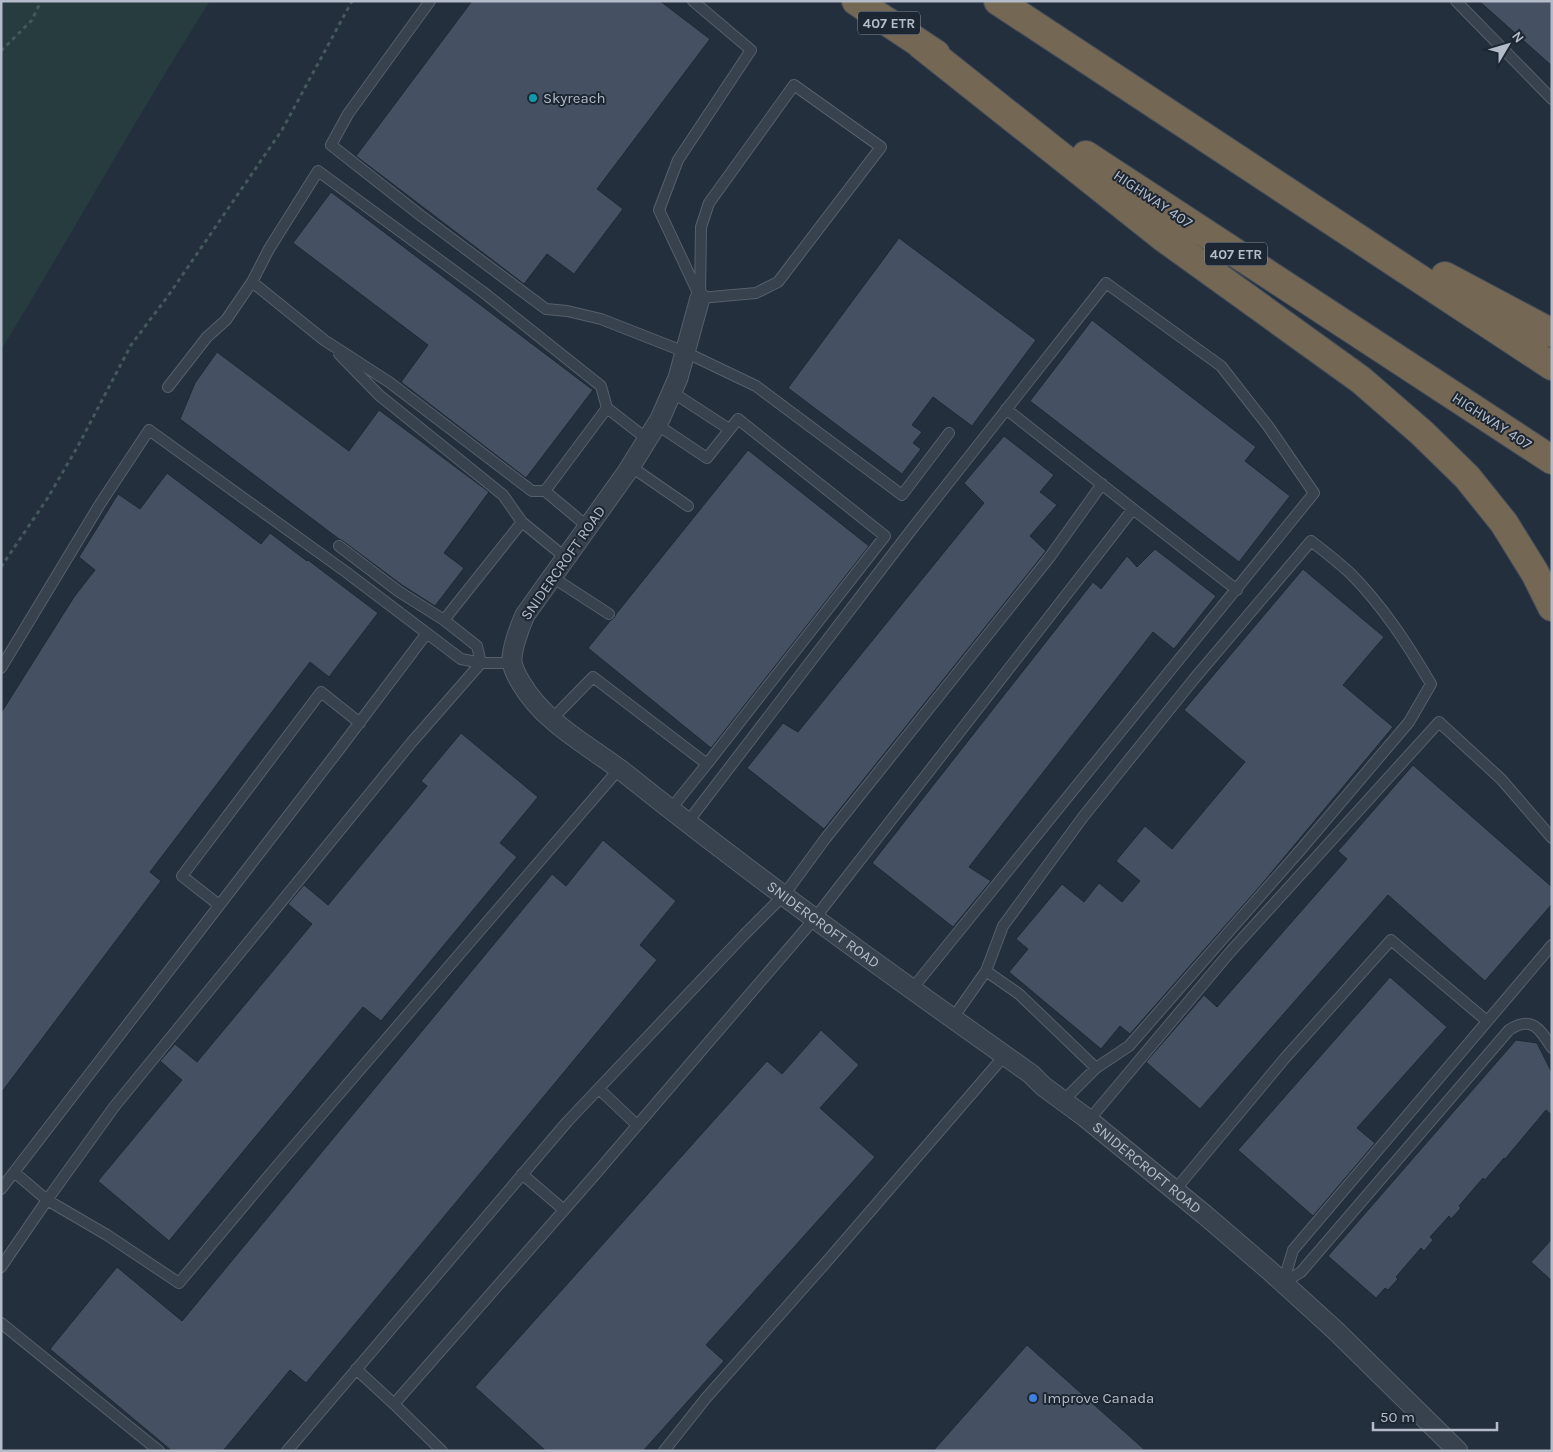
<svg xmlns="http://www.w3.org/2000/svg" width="1553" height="1452" font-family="Karla,sans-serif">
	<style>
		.green { fill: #263c3f }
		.building { fill: #455162; stroke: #1f2835 }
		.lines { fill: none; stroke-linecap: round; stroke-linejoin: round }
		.service-casing { stroke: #565f6c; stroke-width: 12 }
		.minor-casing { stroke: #565f6c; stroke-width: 21 }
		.motorway-casing { stroke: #434c59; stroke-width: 30 }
		.path { stroke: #44595c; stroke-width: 3; stroke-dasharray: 4 4; stroke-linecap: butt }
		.service { stroke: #38414e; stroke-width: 10 }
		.minor { stroke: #38414e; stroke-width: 19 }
		.motorway { stroke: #746855; stroke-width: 28 }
		.culture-dot { fill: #0f9aa8; stroke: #1d2633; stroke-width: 2 }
		.shop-dot { fill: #3f7fe0; stroke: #1d2633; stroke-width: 2 }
		.labels { text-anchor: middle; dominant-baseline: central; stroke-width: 4; stroke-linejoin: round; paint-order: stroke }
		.shield { fill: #1d2633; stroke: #878f9c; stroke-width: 1 }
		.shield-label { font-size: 14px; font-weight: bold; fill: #b4bcc9 }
		.poi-label { font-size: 15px; fill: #b4bcc9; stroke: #1d2633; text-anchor: start }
		.street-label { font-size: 15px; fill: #b4bcc9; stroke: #1d2633 }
	</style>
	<rect width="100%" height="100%" fill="#242f3e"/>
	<path class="green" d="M1,1h209c-73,115 -138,233 -209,349z"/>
	<path class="building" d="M472,1h188l50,38 -113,150 26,20 -49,65 -27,-20 -23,30 -168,-128z
		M1479,1h73v65z
		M331,192l262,198 -67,88 -125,-96 27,-37 -135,-102z
		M899,238l137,102 -64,86 -39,-29 -21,28 10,7 -9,11 8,6 -19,25 -114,-86z
		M1092,320l164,127 -11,14 45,35 -51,66 -209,-161z
		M217,352l132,99 30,-41 110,82 -45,61 20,15 -29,38 -33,-21 -59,-44 -4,-2 -159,-120 15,-36z
		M1004,436l50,39 -14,17 17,13 -27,31 16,15 -222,278 -77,-61 36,-45 15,9 186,-229 -20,-20z
		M748,450l121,96 -158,202 -123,-100 22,-27 4,-3 2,-4z
		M167,473l94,71 9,-11 37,28 1,-1 70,53 -49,64 -19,-15 -160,210 11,9 -160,212v-380l73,-116 21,-27 -16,-13 39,-63 22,15z
		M1155,549l61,47 -42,53 -21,-17 -184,235 22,14 -38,46 -81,-64 221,-281 8,7 26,-33 10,11z
		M1303,569l81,68 -41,48 50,42 -132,158 -131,149 -10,-8 -19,23 -92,-77 19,-23 -12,-10 46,-55 22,18 15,-19 23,19 18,-21 -24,-20 29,-35 27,23 73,-87 -61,-52z
		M461,733l77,64 -38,46 17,14 -136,164 -18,-14 -194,234 -71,-60 84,-101 -22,-19 15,-17 22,18 115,-138 -24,-20 16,-19 24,20 99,-119 -6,-5z
		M1413,765l139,122v17l-67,77 -97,-86 -188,214 -54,-47 58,-67 13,12 130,-148 -9,-8z
		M603,840l73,61 -36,44 17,15 -351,423 -16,-13 -67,81h-51l-122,-102 67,-82 65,54 370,-447 14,12z
		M1390,977l57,50 -90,101 18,15 -62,73 -75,-66z
		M821,1030l38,35 -39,43 55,49 -169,188 18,16 -81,90h-97l-71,-64 292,-326 15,13z
		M1516,1040l21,3 15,30v42l-6,-5 -41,49 -1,-1 -19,22 -2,-2 -24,28 2,2 -10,11 -2,-3 -19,21 3,3 -9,11 -3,-3 -25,29 2,2 -10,11 -3,-2 -9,10 -48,-42z
		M1552,1239v42l-21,-19z
		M1027,1345l119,106h-213z"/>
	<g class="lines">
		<g class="service-casing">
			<path id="service" d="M430,1l-82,113 -17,31 89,70 126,94 21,2 34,8 84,33 71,34 146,109 47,-62
				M693,1l58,49 -73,110 -19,50 40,85
				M1456,1l96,98
				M794,85l87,62 -103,135 -22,11 -56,5 1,-71 8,-24z
				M252,282l72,58 65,42 143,109h13
				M339,354l40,41 124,100 19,27
				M168,387l39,-50 19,-17 26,-38 17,-33 49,-78 165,121 118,94 6,22
				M672,392l57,37
				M1006,409l127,100
				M656,424l51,34 31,-39 147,117 -178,228
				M630,466l58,40
				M588,527l-43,-36 62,-83 40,31
				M339,546l59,45 46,29
				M552,577l57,37
				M512,663h-31l-4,-17 -33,-26 78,-98 44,36
				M1,668l99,-164 49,-74 197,142 115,87 20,4
				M552,719l41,-42 114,87 -37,46
				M687,823l225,-294 194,-246 115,83 47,60 46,67 -402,496
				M219,905l-37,-29 139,-184 39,31
				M986,971l33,23 77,74
				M953,1018l33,-47 17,-45 80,-109 111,-138 117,-138c13,10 27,21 39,32 33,33 58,72 81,111l-22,38 -106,125 -174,199 -33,22 -33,33
				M599,1089l38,36
				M1089,1120l142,-169 208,-229 62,57 51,59
				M14,1172l33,28 67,-93 297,-364 70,-80
				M522,1174l42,36
				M1,1189l337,-438 89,-118
				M1175,1190l110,-132 106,-118 96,81
				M1,1267l46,-67 60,35 72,48 98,-117 342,-397
				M1283,1283l10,-33 259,-305
				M1283,1283l18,-11 208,-242c23,-15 31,-1 43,18
				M1,1323l158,128
				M356,1369l38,35
				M287,1451l280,-329 177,-187 40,-40 41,-56 224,-281 53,-74
				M442,1451l-48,-47 199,-227 222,-259 318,-409 104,81
				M664,1451l42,-53 123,-139 176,-204"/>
		</g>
		<g class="minor-casing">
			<g id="minor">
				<path id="s1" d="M700,298l-22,80 -18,41 -33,53 -102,143c-5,11 -14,35 -13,47 1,6 6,16 9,21 24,41 69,63 105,91 131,105 268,203 405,300l12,12 42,31 120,98 64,55 67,61 122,120"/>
			</g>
		</g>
		<g class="motorway-casing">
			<path id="motorway" d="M856,1l80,53
				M998,1l554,365
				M921,45l243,193 197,142 61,53 45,44 37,46 31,50 17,34
				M1086,155l466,305
				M1445,276l107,57"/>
		</g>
		<path class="path" d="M1,51l31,-31 8,-17 -1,-2
			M1,567l46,-68 31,-53 53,-101 37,-49 114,-166 70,-129"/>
		<use href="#service" class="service"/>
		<use href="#minor" class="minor"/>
		<use href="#motorway" class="motorway"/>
	</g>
	<circle class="culture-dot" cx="533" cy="98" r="5"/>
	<circle class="shop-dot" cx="1033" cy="1398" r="5"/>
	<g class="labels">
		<g class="shield">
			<rect x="858" y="11.5" width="62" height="23" rx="4"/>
			<rect x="1205" y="242.5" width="62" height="23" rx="4"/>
		</g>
		<g class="shield-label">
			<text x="889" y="23">407 ETR</text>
			<text x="1236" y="254">407 ETR</text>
		</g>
		<g class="poi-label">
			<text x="543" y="98">Skyreach</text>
			<text x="1043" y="1398">Improve Canada</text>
		</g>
		<g class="street-label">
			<text transform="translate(1153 199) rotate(34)">HIGHWAY 407</text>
			<text transform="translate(1492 421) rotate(33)">HIGHWAY 407</text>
			<text transform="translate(563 563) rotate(-55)">SNIDERCROFT ROAD</text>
			<text stroke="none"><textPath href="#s1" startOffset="826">SNIDERCROFT ROAD</textPath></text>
			<text stroke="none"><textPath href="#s1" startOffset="1231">SNIDERCROFT ROAD</textPath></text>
		</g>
	</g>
	<rect width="1553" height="1452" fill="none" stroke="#b4bcc9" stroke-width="5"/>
	<g transform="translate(1508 45) rotate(52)" stroke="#1d2633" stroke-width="4" paint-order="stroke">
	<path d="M0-4L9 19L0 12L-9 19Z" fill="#b4bcc9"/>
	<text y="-8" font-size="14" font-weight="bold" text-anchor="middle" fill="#b4bcc9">N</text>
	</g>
	<path d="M1373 1422v8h124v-8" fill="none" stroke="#b4bcc9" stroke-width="2.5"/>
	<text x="1380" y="1422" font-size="15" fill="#b4bcc9" stroke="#1d2633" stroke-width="4" paint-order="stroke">50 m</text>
</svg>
